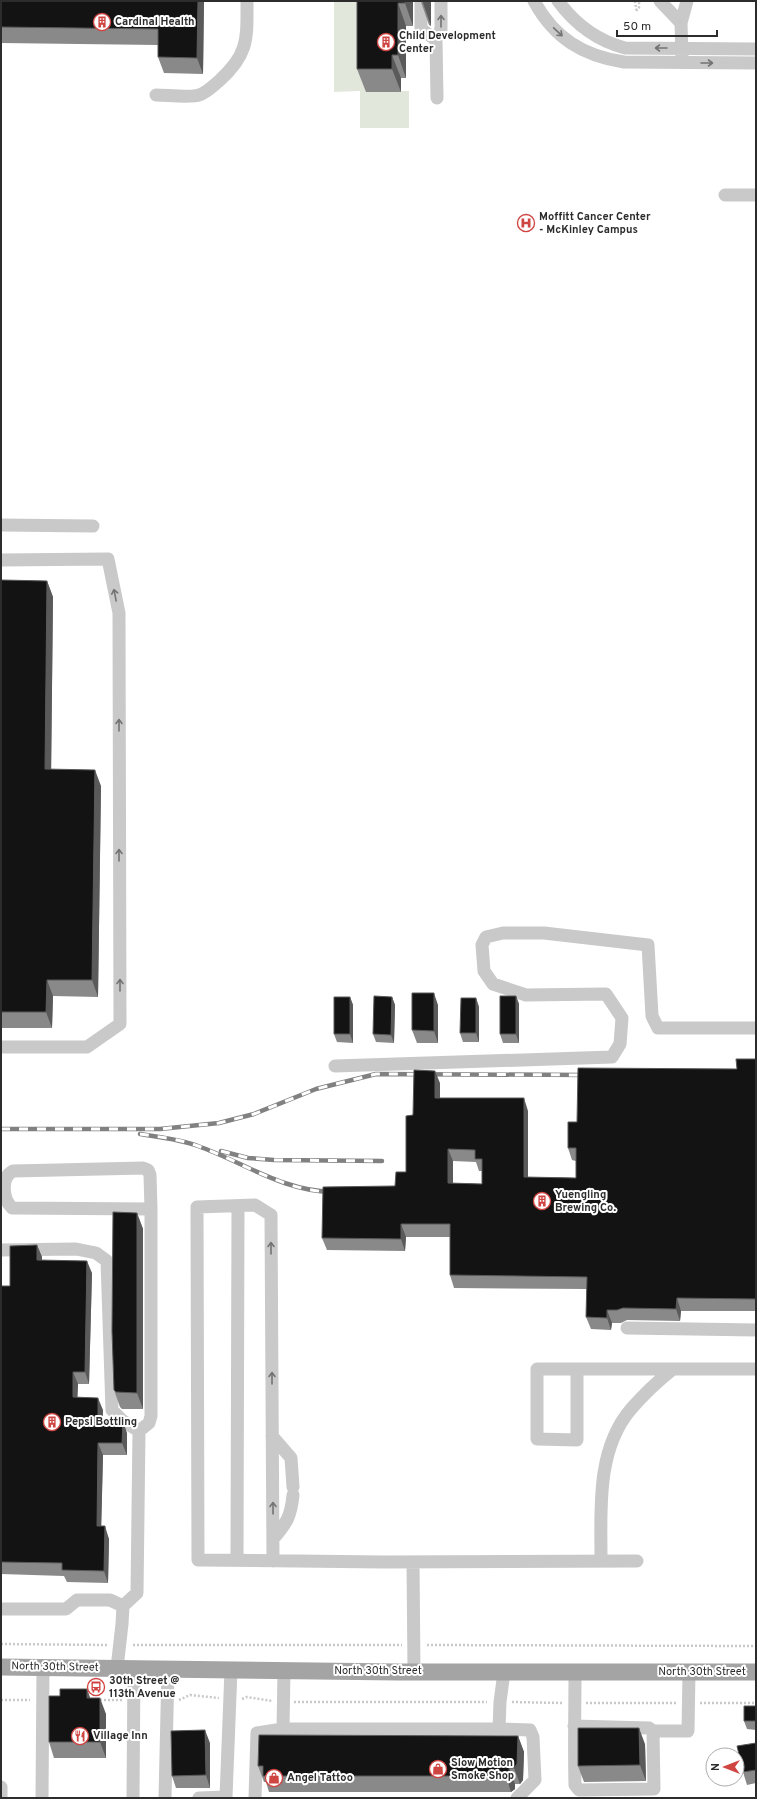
<svg xmlns="http://www.w3.org/2000/svg" width="757" height="1799" font-family="Overpass,sans-serif">
	<style>
		.green { fill: #e1e8db }
		.lines { fill: none; stroke-linecap: round; stroke-linejoin: round }
		.path { stroke: #c9c9c9; stroke-width: 2.5; stroke-dasharray: 2 2; stroke-linecap: butt }
		.minor { stroke: #c9c9c9; stroke-width: 13 }
		.major { stroke: #a4a4a4; stroke-width: 17 }
		.rail-casing { stroke: #818181; stroke-width: 4.5 }
		.rail { stroke: #fff; stroke-width: 3; stroke-dasharray: 9; stroke-linecap: butt }
		.wall { fill: #898989; fill-rule: evenodd }
		.shaded-wall { fill: #5a5a5a }
		.building { fill: #131313; stroke: #5a5a5a; fill-rule: evenodd }
		.oneway { stroke: #737373 }
		.labels { text-anchor: middle; dominant-baseline: central; stroke-width: 4; stroke-linejoin: round; paint-order: stroke }
		.poi-label { font-size: 11px; font-weight: bold; fill: #2c2c2c; stroke: #fff; text-anchor: start }
		.street-label { font-size: 11px; fill: #2c2c2c; stroke: #fff }
	</style>
	<rect width="100%" height="100%" fill="#fff"/>
	<path class="green" d="M334,1h31l36,90h8v37h-49v-37l-26,1z"/>
	<g class="lines">
		<path class="path" d="M635,1l1,8 1,1 2,-2v-7
			M1,1644l107,1
			M133,1645h269
			M427,1645l329,1
			M242,1699l5,-2 25,4
			M1,1700h29
			M100,1700h22
			M179,1700l11,-5 29,3
			M294,1702h193
			M512,1702l51,1
			M586,1703h91
			M700,1703h56"/>
		<path class="minor" d="M421,1v28l15,11
			M534,1c20,37 49,55 90,61l132,1
			M558,1c17,23 40,40 67,47l131,1
			M660,1l21,22 1,34
			M681,23l6,-22
			M156,95c10,0 36,3 43,0 7,-2 15,-10 20,-14 30,-27 28,-42 28,-80
			M437,98l-1,-58 5,-11v-28
			M725,195h31
			M1,525l92,1
			M1,560l107,-1 11,54 1,411 -33,23h-86
			M335,1066l277,-9 8,-13 2,-26 -16,-24 -80,1 -33,-11 -9,-13 -2,-26 4,-8 17,-4h41l104,12 4,71 6,12h98
			M1,1250l75,-1 20,4 11,8 5,149 11,11 16,10
			M627,1328l129,2
			M577,1369v71l-40,-1v-70h219
			M272,1436l19,22 2,29
			M273,1539c14,-16 18,-23 20,-44
			M237,1560l1,-354
			M601,1560c0,-50 -5,-110 30,-151 13,-15 27,-28 42,-40
			M273,1561l-2,-346 -16,-10 -58,2 1,353 186,2 253,-1
			M413,1562l1,110
			M1,1609h65l11,-9h33l13,6 14,-13 2,-162 10,-8 2,-7v-207l-1,-34 -2,-5 -5,-2 -130,3c-13,7 -10,28 -1,37l139,1
			M117,1668l5,-44 1,-18
			M284,1671l-1,58h216l1,-27 4,-30
			M574,1726l75,2 4,3 1,58 -75,1 -4,-5c-1,-37 0,-75 0,-113
			M499,1729l31,1 3,7 2,43 -18,18
			M653,1731h35l1,-59
			M1,1787v11
			M42,1798l1,-131
			M133,1798l1,-130
			M165,1798l3,-129
			M199,1798l27,-1 5,-127
			M255,1798l2,-65 26,-4"/>
		<path class="major" d="M1,1667l397,5h358"/>
		<g class="rail-casing">
			<path id="rail" d="M1,1129h159l59,-6 35,-9 62,-25 60,-15 212,1
				M140,1134c19,3 40,5 58,12 45,16 86,46 136,46
				M221,1151l27,7 26,2 108,1"/>
		</g>
		<use href="#rail" class="rail"/>
	</g>
	<path class="wall" d="M1,1h203l-1,73 -39,-1 -6,-16v-12l-157,-2z
		M357,1h56v25h-7v52h-5v14h-35l-9,-23z
		M431,1v25l-2,-1 -8,-23z
		M1,580l46,1 6,16 -2,172 50,17 -3,211 -45,-1 -1,32h-51z
		M516,996l3,8v39h-16l-3,-9z
		M350,997l3,8v38l-16,-1 -3,-8z
		M392,997l3,8 -1,38 -18,-1 -3,-8z
		M476,998l3,9v35h-16l-3,-9z
		M438,1005v38h-21l-5,-13z
		M756,1059v252h-75l-1,10 -53,-1 -6,3h-9l-1,7 -20,-1 -5,-12 1,-28 -133,-1 -4,-13v-38h-44l-1,14 -78,-1 -5,-12 73,-52 11,-14 7,-57 27,-32v15l88,13v66l48,1v-17l-4,-1 -4,-12 9,-26 160,-53zM453,1161l23,1 3,9h3v13l-29,-1z
		M137,1213l6,16v180h-21l-2,-2 -6,-17z
		M37,1245l5,12v3l50,13 -3,111h-11l-1,14 26,12v10l24,13v22h-24l-2,71 8,13 -1,44 -41,-1 -3,-6 -63,-2v-288h9z
		M87,1689l3,9 16,16v44h-52l-5,-16 11,-46z
		M756,1706v24l-9,-1 -3,-8z
		M518,1736l6,16 -1,28 -3,4h-5v5l-4,3h-242l-3,-10h-2l-6,-16z
		M210,1743v45h-34l-4,-12z
		M756,1743v40l-9,2 -4,-13z
		M645,1744l1,37 -62,1 -6,-16z"/>
	<path class="shaded-wall" d="M198,1h6l-1,73 -6,-16z
		M405,1h8v25l-8,-23z
		M423,1h8v25l-8,-23z
		M398,3l8,23v52l-8,-23z
		M392,55l9,23v14l-9,-23z
		M47,581l6,16 -2,188 -6,-16z
		M95,770l6,16 -3,211 -6,-17z
		M47,980l6,16 -1,32 -6,-16z
		M434,993l4,12v38l-4,-12z
		M516,996l3,8v39l-3,-9z
		M350,997l3,8v38l-3,-9z
		M392,997l3,8 -1,38 -3,-8z
		M476,998l3,9v35l-3,-9z
		M435,1071l5,12v27l-5,-12z
		M524,1098l4,13v79l-4,-13z
		M448,1149l5,12v35l-5,-13z
		M137,1213l6,16v180l-6,-16z
		M401,1224l5,13 -1,14 -4,-12z
		M37,1245l5,12v15l-5,-12z
		M87,1261l5,12 -3,111 -4,-12z
		M677,1298l4,13 -1,10 -4,-12z
		M607,1310l5,13 -1,7 -4,-12z
		M73,1372l5,12 -1,26 -4,-13z
		M98,1398l5,12 -1,23 -4,-13z
		M123,1421l4,12v22l-5,-12z
		M98,1443l5,12 -2,83 -4,-12z
		M105,1526l4,13 -1,44 -4,-12z
		M87,1689l6,17 -6,-8z
		M100,1698l6,16v44l-6,-16z
		M639,1728l6,16 1,37 -6,-16z
		M205,1730l5,13v45l-4,-13z
		M518,1736l6,16 -1,28 -3,4 -6,-16z
		M509,1768l6,16v5l-4,3 -5,-16z"/>
	<path class="building" d="M1,1h197l-1,57 -39,-1v-28l-157,-2z
		M357,1h48v2h-7v52h-6v14h-35z
		M1,580l46,1 -2,188 50,1 -3,210h-45l-1,32h-45z
		M412,993h22v38l-22,-1z
		M374,996l18,1 -1,38 -18,-1z
		M500,996h16v38h-16z
		M334,997h16v37h-16z
		M461,998h15v35h-16z
		M736,1059h20v240l-79,-1 -1,11 -53,-1 -6,2h-10v8l-21,-1 1,-40 -137,-2v-51h-49v15l-79,-1 1,-51 72,-1 1,-14h10v-56l7,-1 1,-45 21,1v27h89v79l52,1v-30h-8v-26h9l1,-54 159,1zM448,1149l27,1v9h7v25l-34,-1z
		M113,1212l24,1v180l-21,-1 -2,-2 -2,-59z
		M37,1245v15l50,1 -2,111h-12v25l25,1v22l25,1 -1,22h-24l-1,83h8l-1,45 -42,-1v-7l-61,-1v-276h9v-40z
		M60,1689h27v9h13v44h-51v-46h11z
		M744,1706h12v15h-12z
		M578,1728h61l1,37 -62,1z
		M205,1730l1,45 -34,1 -1,-45z
		M259,1735l259,1 -1,28 -3,4h-5v4l-3,4h-243v-10h-5z
		M756,1743v27l-13,2 -6,-26z"/>
	<defs><path id="oneway-shaft" d="M-6 0H5M1.5-3L5.5 0L1.5 3" fill="none" stroke-width="1.6" stroke-linecap="round" stroke-linejoin="round"/></defs>
	<g class="oneway">
		<use href="#oneway-shaft" transform="translate(441 21) rotate(-90)"/>
		<use href="#oneway-shaft" transform="translate(558 32) rotate(43)"/>
		<use href="#oneway-shaft" transform="translate(661 48) rotate(-180)"/>
		<use href="#oneway-shaft" transform="translate(707 63)"/>
		<use href="#oneway-shaft" transform="translate(115 595) rotate(-101)"/>
		<use href="#oneway-shaft" transform="translate(119 725) rotate(-90)"/>
		<use href="#oneway-shaft" transform="translate(119 855) rotate(-90)"/>
		<use href="#oneway-shaft" transform="translate(120 985) rotate(-90)"/>
		<use href="#oneway-shaft" transform="translate(271 1248) rotate(-90)"/>
		<use href="#oneway-shaft" transform="translate(272 1378) rotate(-90)"/>
		<use href="#oneway-shaft" transform="translate(273 1508) rotate(-90)"/>
	</g>
	<defs>
		<g id="building-ring" transform="scale(0.9)"><circle r="9.5" fill="#fff" stroke="#cf4542" stroke-width="1.5"/><path d="M-4-6H4V6H1V3H-1V6H-4ZM-2.5-4.3h1.7v1.8h-1.7ZM.8-4.3h1.7v1.8H.8ZM-2.5-1h1.7V.8h-1.7ZM.8-1h1.7V.8H.8Z" fill="#cf4542"/></g>
		<g id="hospital-ring" transform="scale(0.9)"><circle r="9.5" fill="#fff" stroke="#cf4542" stroke-width="1.5"/><path d="M-5-5h3v3.5h4V-5h3V5h-3V1.5h-4V5h-3Z" fill="#cf4542"/></g>
		<g id="bus-ring" transform="scale(0.9)"><circle r="9.5" fill="#fff" stroke="#cf4542" stroke-width="1.5"/><path d="M-5-6H5V4H4V6H2V4H-2V6H-4V4H-5ZM-3.5-4V0h7V-4ZM-3.5 1.2v1.5H-2V1.2ZM2 1.2v1.5H3.5V1.2Z" fill="#cf4542"/></g>
		<g id="restaurant-ring" transform="scale(0.9)"><circle r="9.5" fill="#fff" stroke="#cf4542" stroke-width="1.5"/><path d="M-5-6h1v4h1v-4h1v4h1v-4h1v5L-1.5 .5V6h-2V.5L-5-1ZM5-6V6H3V1.5H1.5Q1.5-4 5-6Z" fill="#cf4542"/></g>
		<g id="shop-ring" transform="scale(0.9)"><circle r="9.5" fill="#fff" stroke="#cf4542" stroke-width="1.5"/><path d="M-5-2.5h2.3a2.7 3.5 0 0 1 5.4 0H5L5.5 6h-11ZM-1.5-2.5h3a1.5 2.3 0 0 0-3 0Z" fill="#cf4542"/></g>
	</defs>
	<g fill-rule="evenodd">
		<use href="#building-ring" x="102" y="22"/>
		<use href="#building-ring" x="386" y="42"/>
		<use href="#hospital-ring" x="526" y="223"/>
		<use href="#building-ring" x="542" y="1201"/>
		<use href="#building-ring" x="52" y="1422"/>
		<use href="#bus-ring" x="96" y="1687"/>
		<use href="#restaurant-ring" x="80" y="1736"/>
		<use href="#shop-ring" x="438" y="1769"/>
		<use href="#shop-ring" x="274" y="1778"/>
	</g>
	<g class="labels">
		<g class="poi-label">
			<text x="115" y="22">Cardinal Health</text>
			<text x="399" y="36">Child Development<tspan x="399" dy="13">Center</tspan></text>
			<text x="539" y="217">Moffitt Cancer Center<tspan x="539" dy="13">- McKinley Campus</tspan></text>
			<text x="555" y="1195">Yuengling<tspan x="555" dy="13">Brewing Co.</tspan></text>
			<text x="65" y="1422">Pepsi Bottling</text>
			<text x="109" y="1681">30th Street @<tspan x="109" dy="13">113th Avenue</tspan></text>
			<text x="93" y="1736">Village Inn</text>
			<text x="451" y="1763">Slow Motion<tspan x="451" dy="13">Smoke Shop</tspan></text>
			<text x="287" y="1778">Angel Tattoo</text>
		</g>
		<g class="street-label">
			<text transform="translate(55 1667) rotate(1)">North 30th Street</text>
			<text x="378" y="1671">North 30th Street</text>
			<text x="702" y="1672">North 30th Street</text>
		</g>
	</g>
	<rect width="757" height="1799" fill="none" stroke="#2c2c2c" stroke-width="4"/>
	<g transform="translate(725 1767) rotate(270)"><circle r="19" fill="#ffffff" stroke="#ababab"/>
	<path d="M0-3L7 15L0 10L-7 15Z" fill="#cf4542"/>
	<text y="-6" font-size="11" font-weight="bold" text-anchor="middle" fill="#2c2c2c">N</text>
	</g>
	<path d="M617 30v6h100v-6" fill="none" stroke="#2c2c2c" stroke-width="2"/>
	<text x="623" y="30" font-size="12" fill="#2c2c2c" stroke="#ffffff" stroke-width="3" paint-order="stroke">50 m</text>
</svg>
